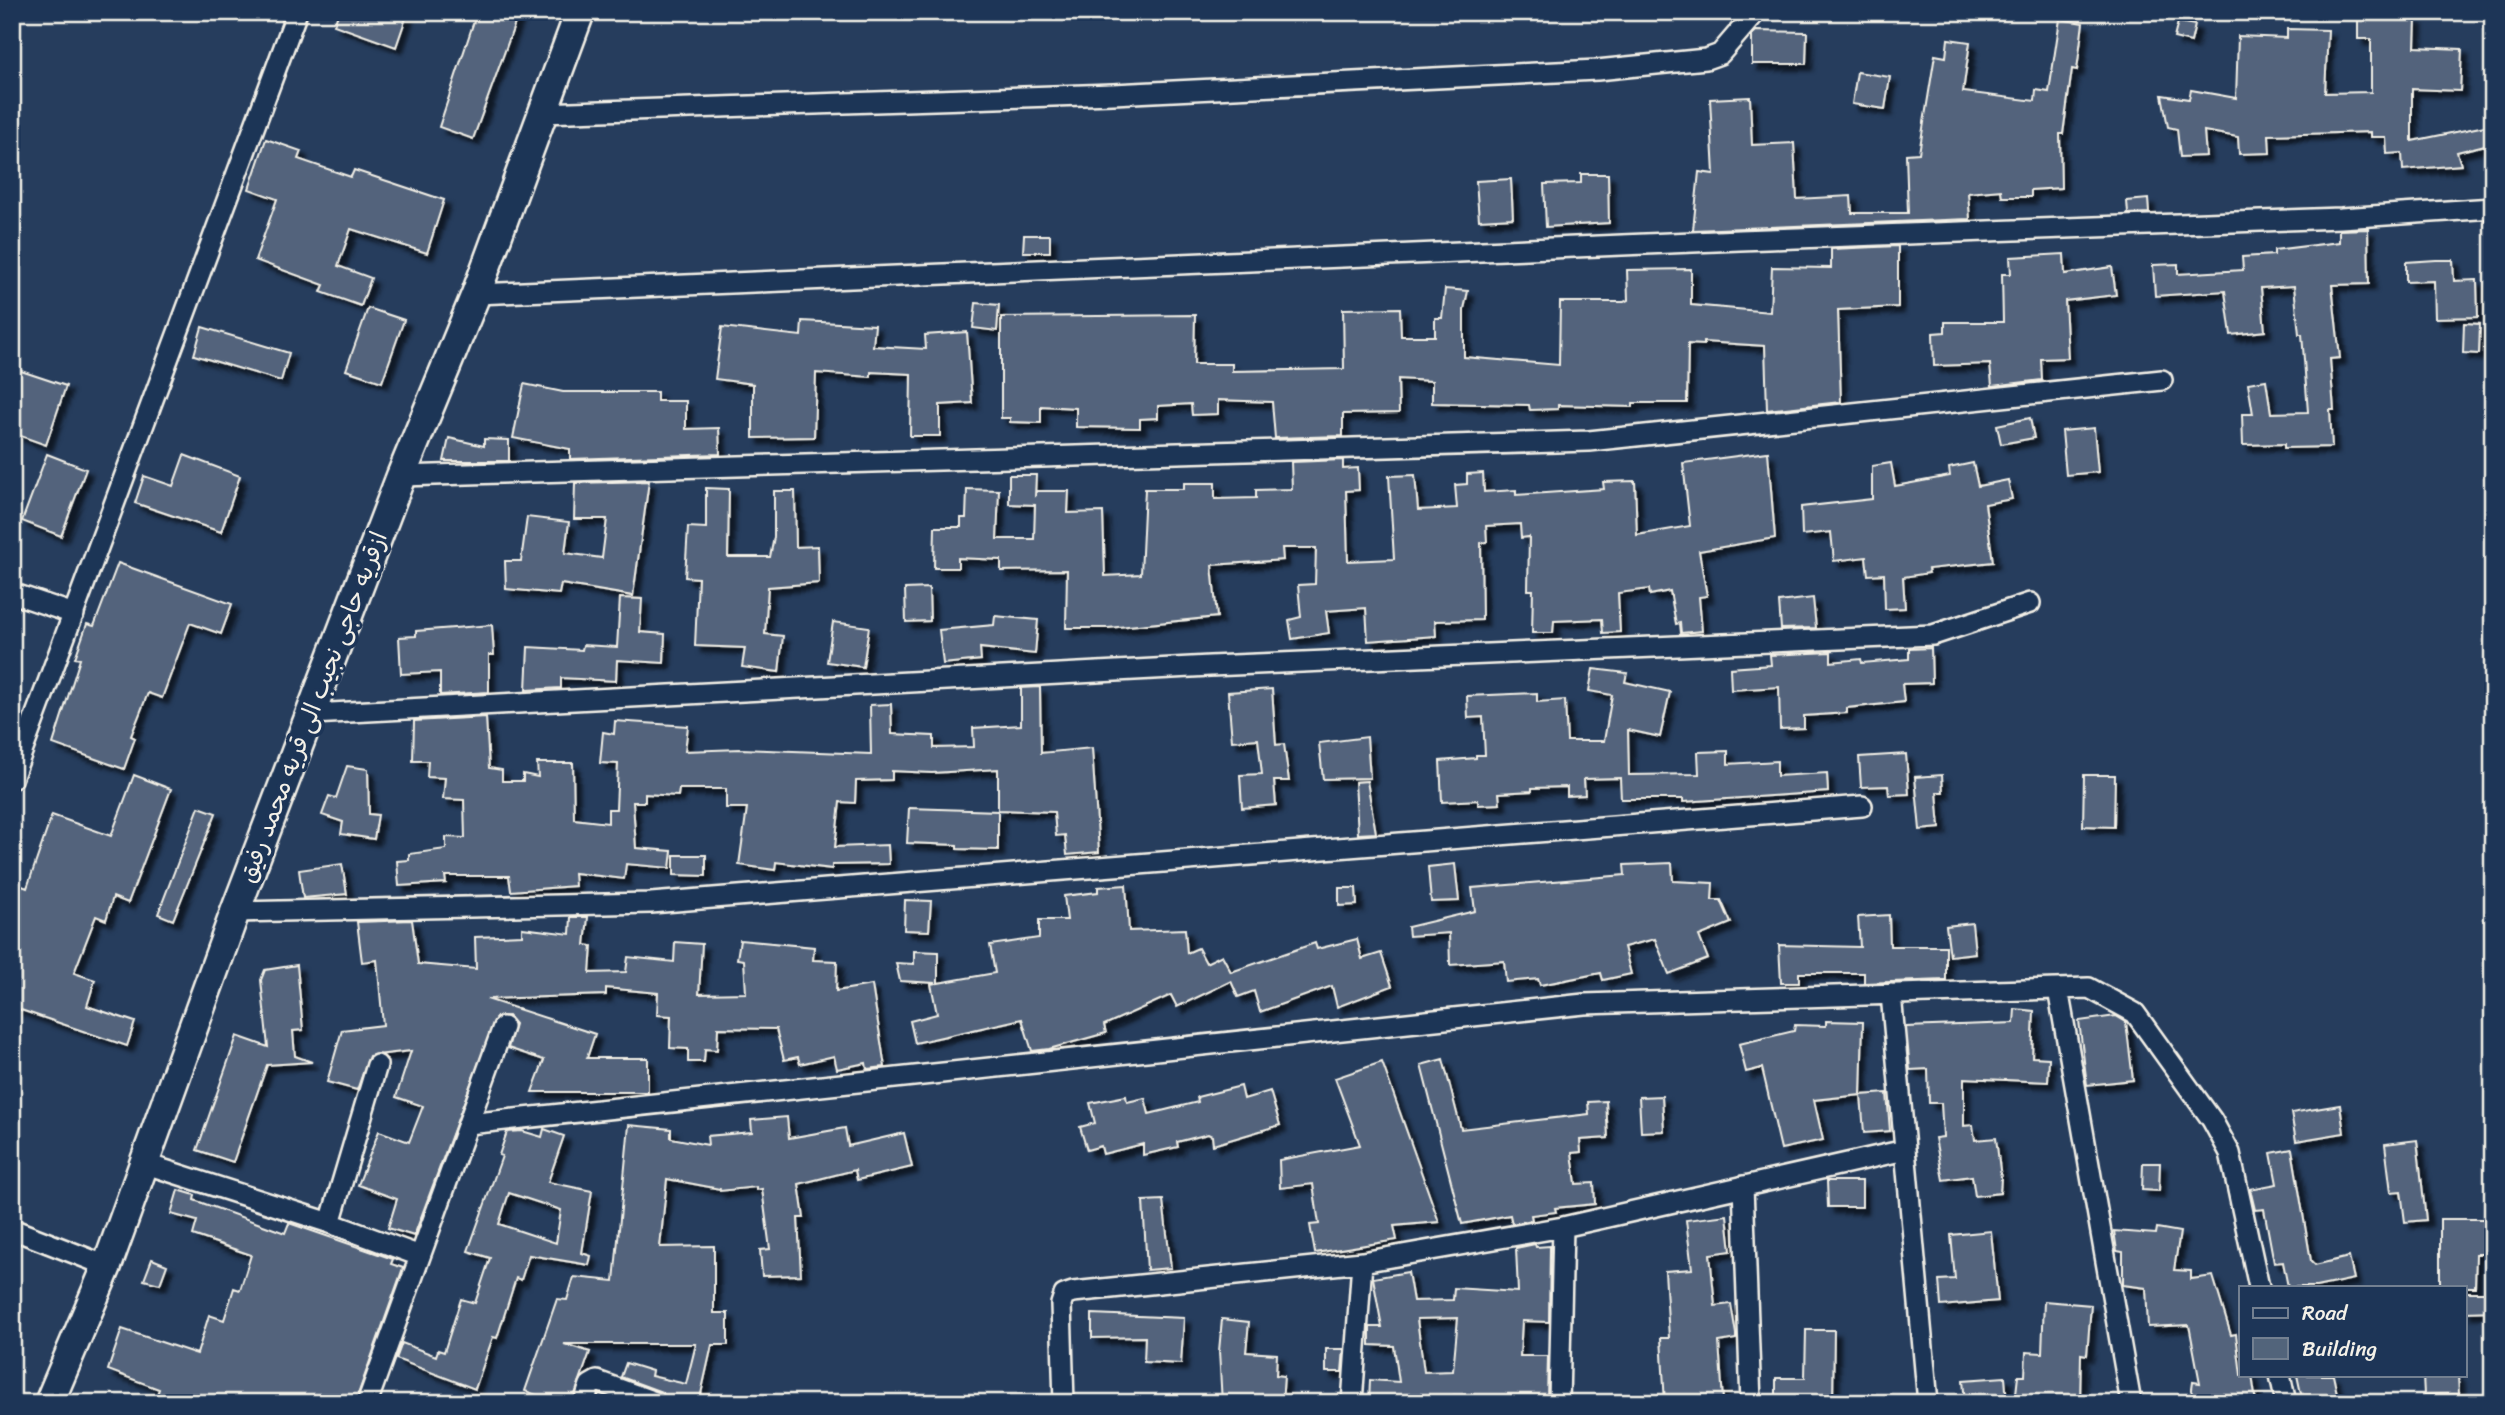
<svg xmlns="http://www.w3.org/2000/svg" width="2505" height="1415" font-family="Sriracha,'Playpen Sans Arabic',sans-serif">
	<style>
		.building { fill: #52647b; stroke: #f4f1e8; stroke-width: 2; fill-rule: evenodd; filter: url(#shadow) }
		.lines { fill: none; stroke-linecap: round; stroke-linejoin: round }
		.street-casing { stroke: #f4f1e8; stroke-width: 24 }
		.secondary-casing { stroke: #f4f1e8; stroke-width: 33 }
		.street { stroke: #1d3557; stroke-width: 19 }
		.secondary { stroke: #1d3557; stroke-width: 28 }
		.labels { text-anchor: middle; dominant-baseline: central; stroke-width: 7; stroke-linejoin: round; paint-order: stroke }
		.street-label { font-size: 24px; fill: #f4f1e8; stroke: #1d3557 }
	</style>
	<defs>
		<filter id="shadow"><feDropShadow dx="6" dy="6" stdDeviation="2" flood-color="#0009"/></filter>
	</defs>
	<rect width="100%" height="100%" fill="#263d5d"/>
	<filter id="ink" filterUnits="userSpaceOnUse"><feTurbulence type="fractalNoise" baseFrequency=".0143" numOctaves="2"/><feDisplacementMap in="SourceGraphic" scale="14" xChannelSelector="R" yChannelSelector="G"/><feConvolveMatrix kernelMatrix="1 2 1 2 8 2 1 2 1" color-interpolation-filters="sRGB"/></filter>
	<g filter="url(#ink)">
		<path class="building" d="M339,12h69l-12,35 -62,-22z
			M477,12h42l-46,127 -34,-12z
			M2358,18l58,1 -1,28 47,2 -2,42 -48,-2v52l73,-15 4,18 -32,8 4,13 -58,5 -1,-17 -15,1 -1,-17h-15v-5l-102,3 1,18 -31,1 -1,-17 -34,-6 2,25 -26,1 -3,-28 -9,-2 -6,-32 27,4 2,-9 45,8 2,-62 49,2v-9l41,1 -3,63 46,-1v-53h-13z
			M2060,19l23,4 -6,47 -5,-1 -9,65h-3l1,54 -30,2v7h-29l-1,-7 -33,3 2,26 -277,11 6,-58 15,2 -4,-75 40,-2 2,48 42,-2 3,56 54,-3 1,17h56l-2,-59 13,-1 16,-98 11,2 2,-18 22,3 -7,50 72,9 1,-11 13,2z
			M2178,22l17,3 -4,17 -17,-4z
			M1756,31l51,1 -1,32h-54v-29z
			M1857,72l33,5 -5,32 -33,-5z
			M266,139l35,12 -3,8 53,18 3,-7 90,30 -17,53 -76,-24 -13,37 33,12 -10,28 -40,-14 3,-7 -69,-25 22,-61 -28,-10z
			M1581,174h27l1,49 -63,4 -2,-43 37,-1z
			M1511,179l2,39 -34,2 -3,-39z
			M2148,199l1,14 -21,1 -1,-13z
			M2368,229l1,55 -37,1 8,73 -10,1 4,51h-4l2,37 -48,1v-4l-41,1 -1,-31h11l-5,-31 18,-3 5,33 37,-1 -6,-78h-3l-5,-48 -33,2 4,43 -34,4 -6,-44 -70,5 -2,-31 25,-1v10l65,-4 -1,-13 32,-2v-5l65,-8v-12z
			M1024,235h26v17h-27z
			M1898,246v61l-60,3 3,92 -74,8 -2,-64 -61,-4v3l-16,-1 -1,59h-54v4l-75,-2v4l-28,1 -1,-5 -97,-2v-22l-34,-2 1,34 -56,1v22l-68,2 -3,-36 -54,-2v14l-26,1 -1,-11 -33,2v12l-18,1v9l-64,-1v-19l-35,-2v17l-31,-1v-4h-9v-101l194,-2 -1,49h38v7l112,-2 -1,-60 57,-1 1,28h34v-18h7l3,-29 23,2 -4,18v48l95,8 1,-63h64l4,-2 -1,-30 64,-1v36l79,7 2,-45 59,1v-19z
			M2064,254l1,20 47,-7 4,28 -51,6 3,57 -27,1 1,21 -50,6 -2,-22 -56,2 -1,-33 12,-1v-10h58l-1,-48h9l-1,-17z
			M2436,260h17l1,21 23,-1 1,37 -43,1 -1,-37 -28,1v-20z
			M976,303l23,2 -2,26 -24,-3z
			M368,308l36,12 -22,62 -36,-12z
			M802,321l73,4 -2,21 53,3 -1,-14 42,-3 5,71 -32,2v31h-30l1,-62 -40,-2v5l-55,-4 -2,64 -61,1v-54l-38,-5 7,-52 79,9z
			M2464,323l16,1 -1,30 -16,-1z
			M202,327l87,26 -8,28 -87,-26z
			M12,368l54,18 -20,59 -31,-11 2,-5 -5,-1z
			M524,384l39,8h94v9h29v28l33,-1 1,26 -150,5v-10l-57,-11z
			M2030,418l4,20 -33,6 -4,-19z
			M2094,428l4,44 -32,3 -4,-44z
			M449,438l35,8v-7l25,1v21h-65z
			M1768,452l7,86 -76,13 8,45 -8,1 3,34 -21,2 -1,-10 -4,1 -6,-33 -20,4 -1,-6 -31,4 2,39 -17,1 -1,-14 -48,2 -1,12h-21l1,-43h-5l1,-53 -8,1 -1,-14 -34,2 1,16 -6,1 1,77 -47,1 1,15 -68,5 -2,-33 -40,3 3,22 -37,6 -3,-19 12,-3 -3,-32 17,-1 1,-36h-34l1,12 -71,5 5,52 -109,11h-42l1,-58 -66,1v-11l-43,-2v10h-24l1,-41h26v-9h5l1,-29 32,1 -2,49h37l1,-34 -26,-1v-29h27l-1,22 1,-6h33l-1,22 35,-1 2,64 36,-2 4,-85h39v-6h31v16l41,-1v-8l36,-1 -1,-27 52,-2v9l15,-1 1,22 -13,1 2,70 46,-2 -5,-83 26,-1 3,35 39,-2 -2,-23 12,-1v-10l16,-1 1,19 32,-2v5l88,-6 -1,-7 32,-1 2,54 53,-9 -7,-63z
			M47,454l39,15 -25,67 -39,-15z
			M184,455l56,21 -19,56 -86,-29 9,-27 29,10z
			M1891,463l4,23 55,-10 -1,-8 24,-5 5,23 30,-6 4,19 -27,5 8,58 -65,7 1,4 -26,4 2,31 -20,1 -1,-35 -16,1 -2,-18 -32,4 -3,-29 -29,3 -1,-28 71,-8v-33z
			M649,481l-16,115 -72,-12 -2,10 -53,-5 -1,-28h16l6,-44 42,5 -4,31 37,5 5,-39h-33l1,-36z
			M706,488l23,1 -1,68h42l4,-20v-46h21l1,56 22,-1 1,37 -51,4 -3,47 18,2 -4,36 -37,-5 3,-19 -50,-2 3,-68 -13,-1 3,-50 18,1z
			M118,563l114,41 -11,30 -31,-11 -28,75 -14,-5 -17,43 4,2 -11,31 -71,-25 27,-85 -5,-1 12,-34 7,2z
			M929,588l1,33 -24,1 -1,-33z
			M620,598l22,1 -2,33 25,2 -1,29 -47,-3 -1,21 -55,-3v10l-35,2 2,-43 54,3 1,-5 34,2z
			M1813,598l3,30 -35,1 -2,-27z
			M995,616l43,4 -3,34 -55,-6 1,12 -38,4 -4,-34 55,-5z
			M833,622l36,5 -6,40 -36,-5z
			M492,625l2,30h-5v37l-49,3v-23l-39,2 -2,-37 17,-1v-5z
			M1931,648l1,35 -30,1 2,18 -57,6v5l-43,3v12l-24,1 -1,-42 -48,3 -1,-22 41,-3 -1,-10 61,-3v10l30,-3 1,4 47,-4v-10z
			M1593,669l34,4 -2,9 45,10 -10,45 -32,-7 1,45 70,-1 -1,-22 30,-1v13l49,-3v15l50,-3 1,19 -145,10v-3h-62l-1,-21 -36,1 1,16 -18,1v-9l-35,1v3l-33,2 1,11 -22,1v-5l-36,2 -2,-41 36,-3v-3h9l-2,-38 -15,1 -1,-22 70,-3v9l28,-2 2,41h37l8,-46 -23,-4z
			M1040,687l1,66 51,-5 7,104 -32,3 -2,-20 -9,1 -2,-24 -56,-2v-41l-66,4 -40,-2v9l-36,1 -1,22 -15,-1 -5,45 53,-2 1,19 -57,1v4l-56,-7 -1,8 -36,-5 8,-57h-21v-19h-47l-1,7 -33,-2v8h-12l3,46 36,3 -2,17 -44,-4 -2,15 -50,-6 1,13 -64,5 -2,-15h-64l1,7 -47,3 -2,-25 12,-1v-6l37,-5v-12l19,1 -1,-38 -21,-1 2,-21 -18,-1 1,-16h-15l1,-40 72,-4 3,51 13,2v11h21v-7l15,3 -1,-14h36l1,56 34,4v-14h8l2,-45 -18,-1 3,-31 11,2 1,-13 73,5 -3,25 56,-2 130,5 -1,-49 21,-1 1,30 42,2v12l40,-1 -1,-19 48,-3v-37z
			M1272,689l4,56 8,-1 5,37h-15l2,24 -34,3 -2,-33 22,-1 -4,-35 -26,2 -4,-49z
			M1367,737l3,41 -47,1 -4,-36z
			M1906,754l3,40 -20,1 -1,-9 -27,1 -2,-30z
			M347,766l21,3 1,45 9,1 -4,24 -33,-5 2,-12 -21,-7 7,-19 7,2z
			M134,775l37,14 -43,114 -15,-6 -7,23 -10,-4 -22,57 21,7 -8,26 48,16 -8,24 -115,-39v-125l15,6 25,-73 59,21z
			M1942,775l1,17h-6l3,36 -20,2 -5,-53z
			M2084,775h31l-1,52 -31,-1z
			M1367,781l9,52 -18,1 -3,-52z
			M199,807l17,6 -43,107 -15,-6z
			M909,808l89,3v39l-41,-1v-4l-50,-2z
			M674,855h32v21l-32,-1z
			M1672,863l1,18 40,2 -1,17h9l10,23 -32,13 9,23 -39,15 -14,-35 -31,8 7,27 -28,6 -2,-7 -61,12 -2,-6 -32,3 -2,-21 -54,4 -1,-32 -40,3 -1,-9 67,-16 -3,-23 153,-13 -1,-10z
			M342,864l5,30 -44,4 -4,-28z
			M1455,864l4,37 -28,1 -3,-35z
			M1126,885l3,46 56,-2 2,24 11,-5 8,15 16,-8 9,17 84,-29 2,6 40,-10 5,20 19,-6 11,33 -55,21 -5,-21 -72,26 -6,-21 -16,6 -7,-16 -54,26 -6,-12 -67,30 2,8 -57,16 -17,2 -10,-32 -107,24 -5,-22 27,-7 -6,-30 5,-1 -36,-2 -4,-18 18,1v-13l24,1v31l57,-10 -5,-28 49,-7v-18h28l-3,-24 34,-4v-5z
			M1339,888h17l1,17 -18,1z
			M905,900l26,1 -2,30 -25,-1z
			M1889,915l1,31h56v34l-82,3v-10h-65v10h-18l-2,-38 81,2 -2,-30z
			M571,917h17l-3,28 7,1 -2,27 36,-1 2,-15 46,5 1,-20 27,2 -3,50 47,-1 -2,-33 -7,-1 3,-19 74,7 -1,13 24,1 -1,30 36,-6 13,82 -18,2 -1,-6 -29,6 -3,-13 -34,8 -2,-7 -14,3 -8,-31 -58,-1 -1,22 -12,-1 -1,13h-16v-13l-18,-1 1,-32 -14,-1 1,-22 -52,-5v7l-119,4 108,35 -8,24h61v34h-116l12,-32 -36,-12 7,-24 -7,-8 -12,1 -82,219 -26,-8 9,-29 -39,-14 21,-54 30,11 14,-36 -27,-9 15,-46 -42,5 -12,34 -30,-8 15,-52 41,-5 -6,-65 -15,2 -5,-40 55,-2 6,44 58,5 -1,-32 47,-2v-7l48,6z
			M1972,923l3,30 -25,3 -4,-30z
			M297,965l6,65 -10,1 2,25 17,6 -45,3 -34,97 -36,-12 40,-114 31,11 -7,-67 4,-10z
			M2015,1009l19,2 -2,46 17,1 -1,24 -84,-4v48l9,-1 2,15 21,-2 5,40 -1,15 -25,3 -3,-20 -29,4 -8,-42 8,-1 -2,-34h-12l-1,-34 -18,1 -4,-43 108,-4z
			M2116,1016l10,6 7,58 -46,5 -8,-64z
			M1826,1021l37,1 -2,73 -47,5 9,40 -42,9 -19,-81 -16,4 -7,-28 55,-13 1,-6 31,1z
			M1443,1059l18,70 128,-15 -1,-12 18,-1 2,37 -28,2 1,12 -9,1 4,31 18,-1 1,21 -40,4 1,4 -25,3 1,5 -20,4 -2,-9 -48,9 -41,-159z
			M1382,1062l57,160 -45,4 3,14 -82,13 -5,-28 9,-1 -6,-40 -33,4 -1,-28 81,-15 -25,-67z
			M1241,1086l3,13 26,-8 10,34 -67,20 -1,-9 -4,-2 -31,8 1,5 -35,8v-11l-40,10 -2,-8 -14,4 -7,-23 15,-4 -5,-20 36,-7 1,6 18,-4 4,16 49,-12 -1,-5z
			M1887,1093l3,38 -26,2 -3,-38z
			M1662,1096l2,35 -23,1 -2,-35z
			M2340,1105l4,28 -48,8 -5,-28z
			M787,1117l2,21 56,-10 3,18 56,-13 8,34 -55,13 -2,-10 -56,14 5,34h-6l3,57 -39,1 -2,-26 10,-1 -8,-60 -6,1v-3l-36,4v-2l-53,-10 -7,68 54,-1v67h14v32h-16l-13,58h-30l-7,-11 -41,-15 5,-14 26,8 -1,5 35,8 10,-40h-132l26,8 -18,51h-13l-34,-12 32,-92 10,1 7,-23 40,4 15,-156 42,4v9l37,7 -1,-9 45,-4 -1,-12z
			M544,1129l20,7 -16,46 44,9 -10,62 9,3 -2,9 -60,-10 -8,25 -5,-2 -19,60 -4,-1 -18,52 -79,-30 6,-16 34,13 2,-6 6,2 17,-53 14,4 15,-45 -22,-7 34,-95 -3,-1 8,-23 15,-1 20,6zM509,1193l52,17 -5,33 -57,-19z
			M2417,1140l9,80 -21,2 -4,-31 -10,1 -6,-48z
			M2292,1149l19,112 4,4 34,-8 5,22 -38,8h-28l-5,-25 -9,1 -10,-54 -9,1 -5,-21 27,-5 -6,-31z
			M2143,1163h17l-1,28 -17,-1z
			M1827,1181h35v26h-34z
			M178,1190l17,5 -1,5 91,33 4,-10 104,36 -2,5 12,4 -48,135h-201l5,-14 -51,-19 14,-41 75,25 12,-39 15,5 10,-32 6,2 11,-35 -58,-20 4,-14 -26,-7z
			M1163,1200l8,68 -24,2 -4,-69z
			M1727,1215l4,36 -21,3 5,52 16,-2 5,30v5l-17,3 4,59 -58,2 -4,-65h8l-4,-67 27,-2 -6,-49z
			M2440,1219h45l-1,35h-8l-1,33h-35z
			M2157,1228l23,4 -6,38 17,1v8l22,-3 18,59 5,-1 5,41h11l4,28h-66l3,-21 7,1 -11,-58 -41,2 -2,-39 -23,-3v-33l-6,-1 -3,-20 42,3z
			M1991,1231l7,70 -57,5 -2,-26 16,-1 -4,-44z
			M1535,1244l1,3 14,-1 -1,76 -27,-1 -2,35h28l-1,43 -93,-4 1,8h-86l1,-23 29,2 -5,-36 -24,-1v-18h12l-9,-49 35,-6 5,29 40,-1 1,-12 64,4 -2,-44zM1458,1318l-5,53 -29,1 -7,-53z
			M152,1259l15,6 -7,19 -16,-4z
			M2465,1292h28v19l-28,1z
			M2044,1301l47,4 -4,50 -6,-1 -1,49h-65l3,-27h7l1,-24 16,1z
			M1092,1314l92,4 -3,46 -37,-2 1,-25 -53,1z
			M1222,1319l27,3 -3,30 31,2 -1,21 8,1 -2,27h-60l-3,-52z
			M1806,1330h28l-1,73 -57,-2v-23h29z
			M1326,1349h18l-2,23h-16z
			M2297,1375h36l6,28h-36z
			M2423,1375h35l1,19 -35,1z
			M2005,1377l2,26h-42l-2,-23z"/>
		<g class="lines">
			<g class="street-casing">
				<path id="street" d="M542,113l571,-19 484,-24 109,-11 14,-5 36,-42
					M476,294l1264,-54 601,-22 152,-10
					M401,476l1188,-35 573,-61
					M12,593l62,21
					M312,714l898,-48 723,-31 97,-32
					M12,779l285,-767
					M235,912l416,-9 1211,-97
					M2058,989l73,414
					M1891,994l37,409
					M468,1124l1116,-120 505,-16 46,25 77,107 18,33 29,134
					M143,1163l187,60 90,33
					M1743,1186l8,217
					M330,1223l47,-158
					M12,1229l95,37
					M2280,1375l6,28
					M367,1403l136,-376
					M584,1403l6,-18 7,-4 60,22
					M1064,1403l-3,-99 3,-9 9,-3 289,-30 201,-35 342,-77
					M1352,1403l10,-141
					M1559,1403l4,-176"/>
			</g>
			<g class="secondary-casing">
				<path id="secondary" d="M49,1403l58,-137 128,-354 166,-436 75,-182 104,-282"/>
			</g>
			<use href="#street" class="street"/>
			<use href="#secondary" class="secondary"/>
		</g>
	</g>
	<g class="labels">
		<g class="street-label">
			<text transform="translate(313 707) rotate(-69)">ازقریه حاجی نجیب الی قریه محمد رفیق</text>
		</g>
	</g>
	<rect width="2505" height="1415" fill="none" stroke="#1d3557" stroke-width="42"/>
	<rect x="21" y="21" width="2463" height="1373" fill="none" stroke="#f4f1e8" stroke-width="2.5" filter="url(#ink)"/>
	<rect x="2239" y="1286" width="228" height="91" fill="#1d3557" stroke="#738091" stroke-width="2"/>
	<rect x="2253" y="1308" width="35" height="10" fill="#1d3557" stroke="#738091" stroke-width="2"/>
	<text x="2302" y="1320" font-size="21" fill="#f4f1e8">Road</text>
	<rect x="2253" y="1338" width="35" height="21" fill="#52647b" stroke="#738091" stroke-width="2"/>
	<text x="2302" y="1356" font-size="21" fill="#f4f1e8">Building</text>
</svg>
